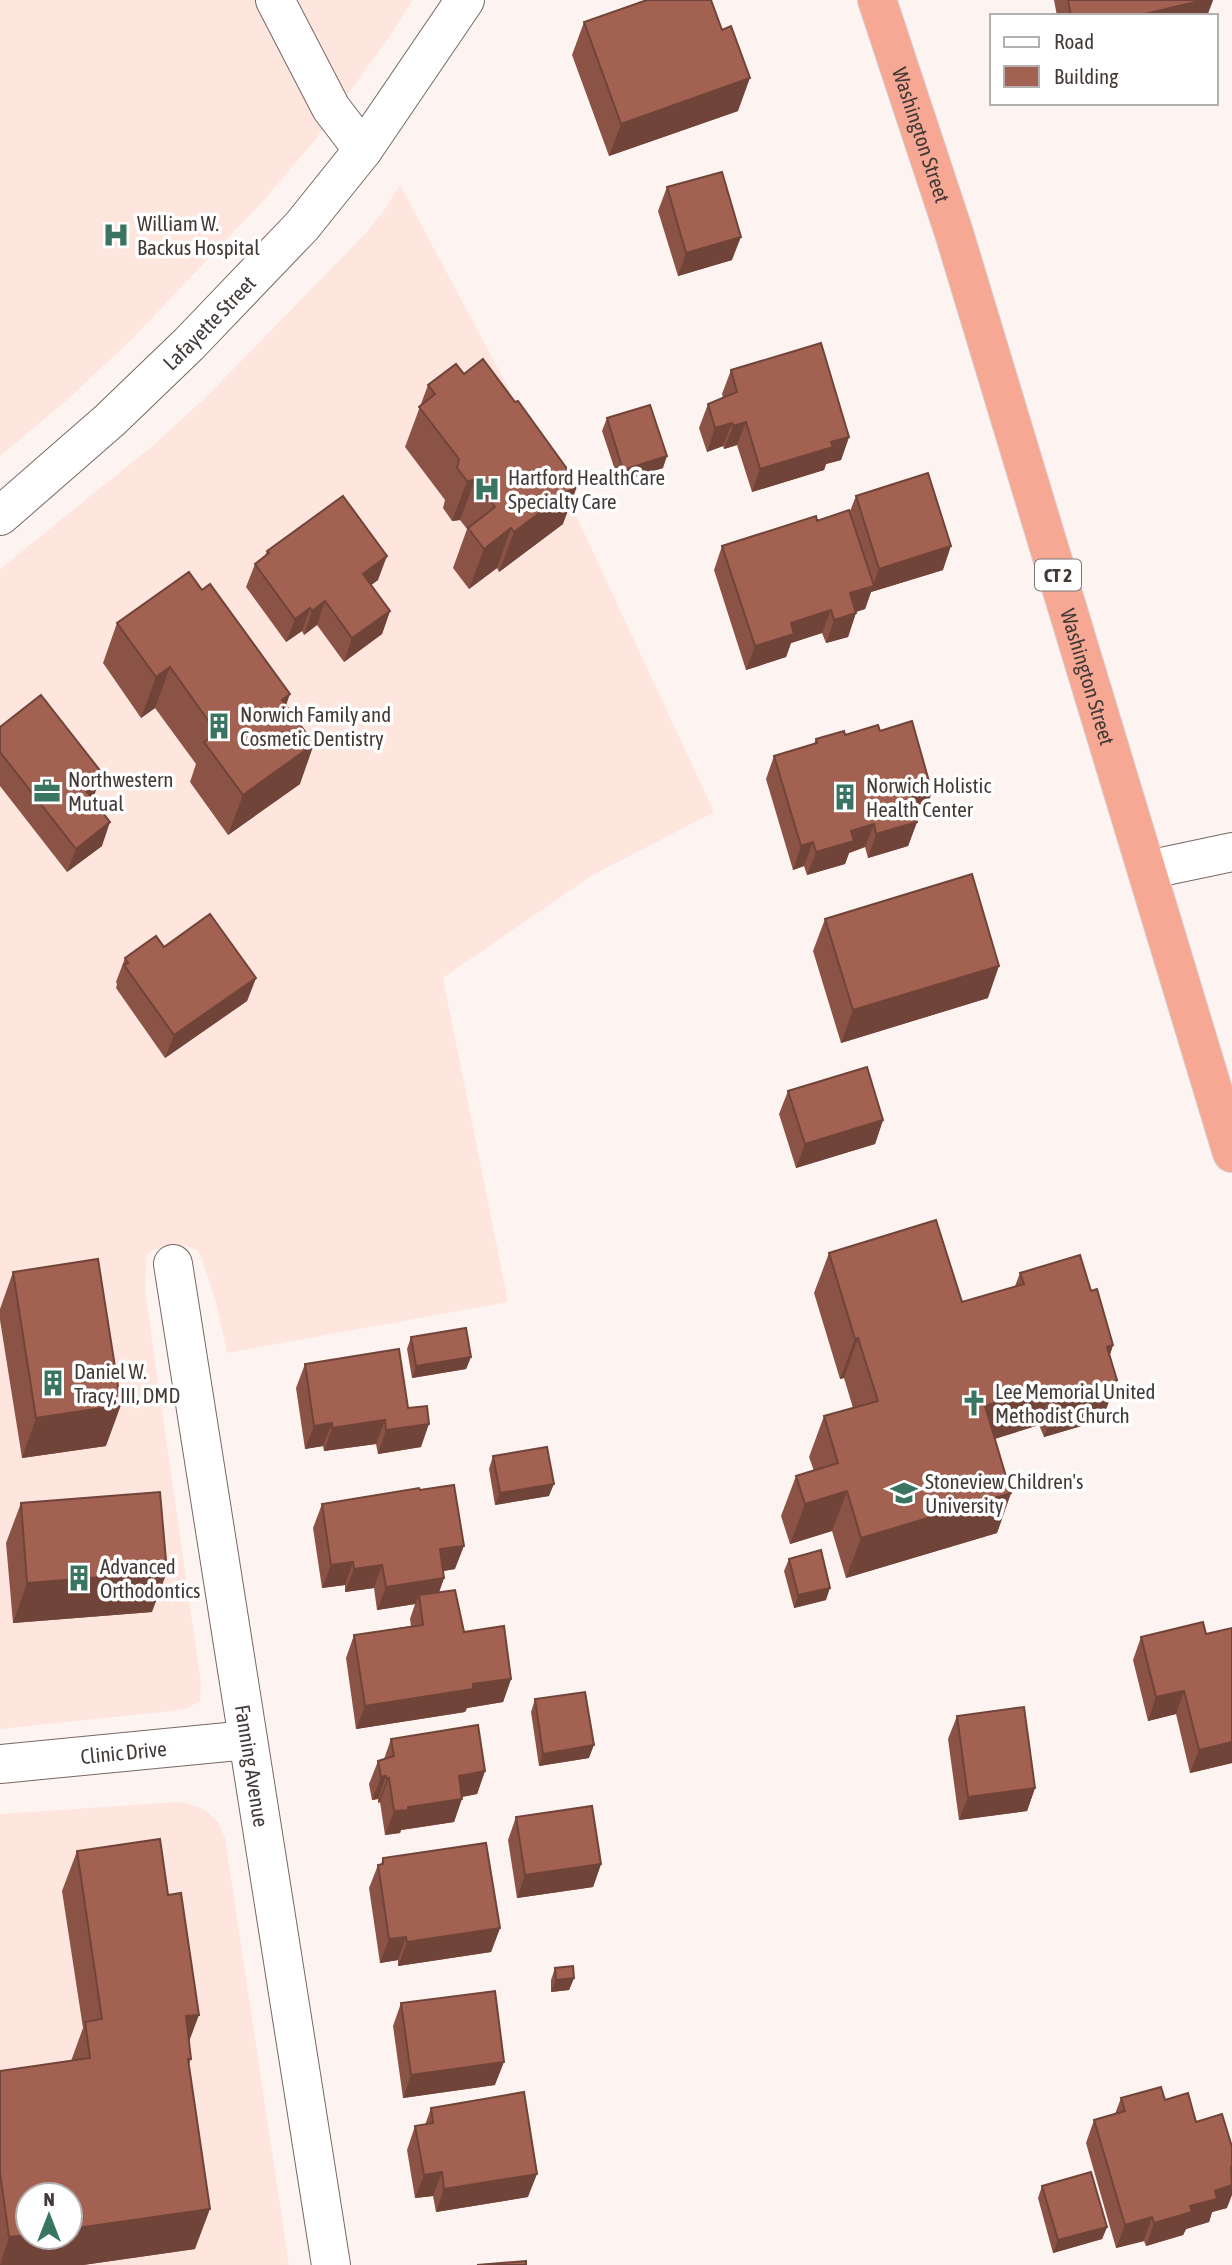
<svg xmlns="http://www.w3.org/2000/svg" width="1232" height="2265" font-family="'Asap Condensed',sans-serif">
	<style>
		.built { fill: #fee6df; fill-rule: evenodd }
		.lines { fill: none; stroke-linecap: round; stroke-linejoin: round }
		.minor-casing { stroke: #796762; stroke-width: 40 }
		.highway-casing { stroke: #d6d4d3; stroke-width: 40 }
		.minor { stroke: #fff; stroke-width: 38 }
		.highway { stroke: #f6a894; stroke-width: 38 }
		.wall { fill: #8b5346 }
		.shaded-wall { fill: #714439 }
		.building { fill: #a26151; stroke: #714439; stroke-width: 2 }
		.labels { text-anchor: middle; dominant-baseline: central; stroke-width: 7; stroke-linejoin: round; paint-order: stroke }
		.shield { fill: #fff; stroke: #7b7574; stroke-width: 2 }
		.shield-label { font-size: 19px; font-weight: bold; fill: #433a38 }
		.street-label { font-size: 21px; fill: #433a38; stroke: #fff }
		.poi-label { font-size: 21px; fill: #433a38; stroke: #fff; text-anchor: start }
	</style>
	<rect width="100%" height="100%" fill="#fdf4f2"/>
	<path class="built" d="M0,0h413l-26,40 -72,100 -49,58 -134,141 -65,61 -67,56z
		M400,185l173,324 141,303 -123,64 -148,102 65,324 -281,51 -12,-55 -12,-36 -6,-12 -11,-4h-12l-20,4 -7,4 -2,35 56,395 -1,17 -12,7 -16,3 -172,18v-1160l150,-121 54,-49 162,-166 17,-21z
		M177,1802l10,1 18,7 14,13 6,15 64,427h-289v-451zM28,2195h42v42h-42z"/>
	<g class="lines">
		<g class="minor-casing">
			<g id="minor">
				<path d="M275,0l56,108 32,42"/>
				<path id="s1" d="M0,516l110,-96 79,-76 113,-118 61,-76 102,-150"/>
				<path d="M1147,870l85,-18"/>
				<path id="s2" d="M173,1264l158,1001"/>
				<path id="s3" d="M0,1764l248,-24"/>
			</g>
		</g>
		<g class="highway-casing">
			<g id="highway">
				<path id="s4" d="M877,0l77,233 278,920"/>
			</g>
		</g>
		<use href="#minor" class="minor"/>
		<use href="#highway" class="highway"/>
	</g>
	<path class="wall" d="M1054,0h159l-6,16h-150z
		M584,22l154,89 -129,45 -37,-101z
		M667,187l65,73 -54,16 -20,-65z
		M731,370l118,67 -8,23 -15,4 -2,6 -72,22 -15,-47 -13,4 -1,-3 -16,6 -8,-24 9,-24 15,-6 -1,-4z
		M428,385l135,139 -64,48 -2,-4 -28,21 -16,-21 14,-39 -7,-9 -8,1 -9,-13 2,-8 -40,-53z
		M607,418l56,50 -44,14 -17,-51z
		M856,496l87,74 -72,22 -6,17 -9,3 -8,25 -22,6 -4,-10 -31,10 -5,14 -40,13 -32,-100 8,-24 128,-35z
		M267,551l111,29 -7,5 19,26 -8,23 -38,28 -27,-37 -13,10 -2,-4 -16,11 -40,-55 9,-23 10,-8z
		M117,623l169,82 14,79 -72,51 -38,-53 6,-18 -41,-56 -14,10 -38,-55z
		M0,727l94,69 -3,2 11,48 -35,26 -67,-86z
		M880,731l44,84 -9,3 2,4 -9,24 -40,12 -3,-11 -16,6 -4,11 -38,11 -3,-9 -11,4 -27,-91 8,-23 40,-12 2,-5z
		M825,919l163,79 -147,45 -28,-92z
		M164,947l92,31 -9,23 -82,57 -49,-70 1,-4 -1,-2 9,-24z
		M788,1091l95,29 -8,24 -79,24 -17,-54z
		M829,1253l133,49 53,-16 5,-13 71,18 22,54 -3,10 7,25 -15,40 -58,17 -5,-12 -44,14 16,54 -14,40 -151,45 -14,-47 -42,13 -9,-28 15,-40 18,-5 -5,-14 15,-41 29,-8 -9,-30 -4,1 -26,-86z
		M13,1272l93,174 -84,12 -22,-138v-11z
		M411,1337l60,20 -5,12 -54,9 -5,-29z
		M305,1364l103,44 13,39 -43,7 -2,-10 -52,7 -1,-5 -18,3 -9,-61z
		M493,1456l56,40 -54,9 -6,-36z
		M21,1503l131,109 -139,11 -7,-80z
		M322,1504l133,65 -12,2 1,7 -5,14 25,40 47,47 -8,23 -36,6 -2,4 -109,17 -10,-71 8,-23 57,-9 -1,-7 5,-15 -38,6 -3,-22 -29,4v-7l-23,3 -9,-60z
		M789,1559l37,41 -32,8 -10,-37z
		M1232,1628v135l-42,10 -14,-59 -28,7 -15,-61 8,-23 65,-3z
		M535,1699l54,59 -50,8 -8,-54z
		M957,1716l78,72 -8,23 -68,9 -11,-81z
		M391,1739l94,32 -8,23 -15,3 -8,25 -53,8 -1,3 -15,2 -5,-33 -2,1v-4l-6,1 -3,-16 9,-23 6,-2z
		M516,1817l85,47 -8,23 -76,11 -9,-58z
		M77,1851l112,191 2,17 -2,5 6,185 -112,16h-83v-194l71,-10 12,-33 -21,-137z
		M383,1858l117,70 -9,24 -93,14v-6l-18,3 -11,-75 9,-23 3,-1z
		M555,1968l19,10 -5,12 -18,2v-12z
		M401,2003l94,82 -92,13 -10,-72z
		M1121,2098l44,2 31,22 31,86 -15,4 -3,10 -23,7 -3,6 -37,11 -2,-5 -28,7 -30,-105 8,-23 21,-6z
		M431,2108l97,89 -92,15 -3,-16 -18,2 -8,-48 8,-24 10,-1z
		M1042,2186l65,41 -5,12 -49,14 -15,-55z"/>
	<path class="shaded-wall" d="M1204,0h9l-6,16h-71z
		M750,78l-12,33 -129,45 12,-32z
		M741,237l-9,23 -54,16 8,-23z
		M746,422l-9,23 -13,4 9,-23z
		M732,423l-9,23 -16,6 8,-24z
		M849,437l-8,23 -15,4 -2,6 -72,22 8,-23 71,-27z
		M667,456l-4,12 -44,14 4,-12z
		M475,480l-15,40 -8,1 15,-40z
		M578,484l-15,40 -64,48 15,-40z
		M511,528l-14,40 -28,21 15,-40z
		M951,546l-8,24 -72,22 -6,17 -23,7 8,-23 23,-7 6,-17z
		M387,556l-9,24 -23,17 8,-23z
		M325,601l-8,24 -13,10 8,-24z
		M310,608l-8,23 -16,11 9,-23z
		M831,610l-9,23 -31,10 -5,14 -40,13 9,-24 36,-23z
		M390,611l-8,23 -38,28 8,-24z
		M856,613l-8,24 -22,6 8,-23z
		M170,667l-15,41 -14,10 15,-41z
		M290,694l-14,40 6,-34z
		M314,744l-14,40 -72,51 15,-40z
		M102,773l-8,23 -20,15 9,-24z
		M932,792l-8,23 -23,7 9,-24z
		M110,822l-8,24 -35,26 9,-23z
		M917,822l-9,24 -40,12 8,-24z
		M874,824l-9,23 -16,6 -4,11 -38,11 9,-23 35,-21z
		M813,842l-9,24 -11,4 8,-24z
		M999,966l-11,32 -147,45 12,-33z
		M256,978l-9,23 -82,57 9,-23z
		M883,1120l-8,24 -79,24 9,-24z
		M858,1338l-14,40 -4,1 15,-40z
		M1113,1345l-14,40 8,-38z
		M471,1357l-5,12 -54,9 4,-12z
		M1117,1380l-15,40 -58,17 14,-40z
		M1054,1385l-15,40 -69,21 15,-40z
		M121,1405l-15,41 -84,12 14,-40z
		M385,1420l-9,24 -52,7 8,-23z
		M332,1423l-9,23 -18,3 9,-23z
		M429,1424l-8,23 -43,7 8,-24z
		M554,1484l-5,12 -54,9 5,-12z
		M847,1491l-15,40 -42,13 15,-40z
		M1011,1493l-14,40 -151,45 15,-40z
		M464,1546l-9,23 -23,4 8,-24z
		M353,1562l-8,23 -23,3 9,-23z
		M382,1565l-8,23 -29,4 9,-23z
		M167,1572l-15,40 -139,11 14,-40z
		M444,1578l-8,23 -17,-6 -4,9 -38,6 9,-23z
		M830,1588l-4,12 -32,8 4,-13z
		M511,1679l-8,23 -36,6 -2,4 -109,17 9,-23 108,-22z
		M1184,1691l-8,23 -28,7 8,-24z
		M1232,1742v21l-42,10 9,-23z
		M594,1745l-5,13 -50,8 4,-12z
		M485,1771l-8,23 -27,5 9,-23z
		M386,1776l-8,23 -6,1 9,-23z
		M389,1778l-9,24 -2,1 9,-24z
		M1035,1788l-8,23 -68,9 9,-23z
		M462,1799l-8,23 -53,8 -1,3 -15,2 9,-24 14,-4z
		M601,1864l-8,23 -76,11 8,-23z
		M500,1928l-9,24 -93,14 9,-24z
		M406,1937l-8,23 -18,3 9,-24z
		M574,1978l-5,12 -18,2 5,-12z
		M199,2015l-15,40 2,-39z
		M504,2062l-9,23 -92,13 8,-23z
		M1232,2166v29l-5,13 -15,4 -3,10 -23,7 -3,6 -37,11 8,-23 36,-17 25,-15z
		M442,2172l-9,24 -18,2 9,-23z
		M537,2174l-9,23 -92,15 8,-23z
		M210,2209l-15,40 -112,16h-83l9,-28 19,-2v2h42v-8z
		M1152,2217l-8,24 -28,7 9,-23z
		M1107,2227l-5,12 -49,14 5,-13z"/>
	<path class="building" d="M647,0h64l11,30 9,-4 19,52 -129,46 -37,-102z
		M1068,0h136l-68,16h-65z
		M722,172l19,65 -55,16 -19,-66z
		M821,343l28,94 -18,5 2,5 -73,22 -14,-47 -13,4 -1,-3 -17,5 -7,-24 29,-12 -6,-22z
		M483,359l32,43 3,-1 60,83 -64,48 -3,-4 -27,21 -16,-21 27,-21 -20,-27 -8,1 -10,-13 2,-9 -40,-52 16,-13 -7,-9 28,-21 8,10z
		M650,405l17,51 -44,14 -16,-52z
		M928,473l23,73 -72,23 -23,-73z
		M343,496l44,60 -24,18 27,37 -38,27 -27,-37 -13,10 -2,-3 -15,11 -40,-55 14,-11 -2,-2z
		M849,510l25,76 -24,7 6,20 -22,7 -3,-10 -40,13 3,11 -39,12 -33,-100 94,-30 1,5z
		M189,572l13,18 8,-6 80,110 -8,6 32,44 -71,51 -39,-53 13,-9 -47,-66 -14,10 -39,-54z
		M41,695l61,78 -19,14 27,35 -34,27 -76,-97v-25z
		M912,721l20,71 -22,6 7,24 -41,12 -2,-10 -23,7 3,10 -38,11 -3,-10 -12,4 -27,-90 43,-13 -1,-4 28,-8 1,4 33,-10 2,6z
		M972,874l27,92 -146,44 -28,-91z
		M210,914l46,64 -82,57 -50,-70 4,-2 -3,-5 31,-22 8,11z
		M867,1067l16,53 -78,24 -17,-53z
		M936,1220l26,82 62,-18 -4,-11 60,-18 11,36 6,-2 16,56 -6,2 10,33 -59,17 -4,-12 -69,21 26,87 -150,45 -14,-47 -42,13 -9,-28 42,-13 -14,-47 54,-15 -20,-63 -3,1 -26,-86z
		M98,1259l23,146 -85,13 -23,-146z
		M466,1328l5,29 -55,9 -5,-29z
		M399,1349l9,59 19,-2 2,18 -43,6 -1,-10 -53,8v-5l-18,3 -9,-62z
		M547,1447l7,37 -54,9 -7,-37z
		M454,1485l10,61 -24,3 4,29 -58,9 -4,-22 -28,4 -1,-7 -22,3 -9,-61 97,-16 1,2z
		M160,1492l7,80 -140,11 -6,-80z
		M821,1550l9,38 -32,7 -9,-36z
		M455,1590l9,42 40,-6 7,53 -38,5v5l-108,17 -11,-71 69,-10 -4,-30z
		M1203,1622l3,12 26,-6v114l-33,8 -15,-59 -28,6 -15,-60z
		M585,1692l9,53 -51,9 -8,-55z
		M1024,1707l11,81 -67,9 -11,-81z
		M478,1725l7,46 -26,5 3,23 -54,8v3l-14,1 -5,-33 -2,1 -1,-3 -5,1 -3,-16 16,-5 -3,-17z
		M592,1806l9,58 -76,11 -9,-58z
		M160,1839l8,56 13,-2 18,122 -13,1 5,43h-3l22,150 -140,20v-34h-42v40l-19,2 -9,-64v-102l90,-13 -5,-36 17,-3 -25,-168z
		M486,1843l14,85 -93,14 -1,-5 -17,2 -11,-74 5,-1v-6z
		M573,1966l1,12 -18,2 -1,-12z
		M495,1991l9,71 -93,13 -10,-72z
		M1161,2087l4,13 23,-7 8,29 26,-8 10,33v19l-1,1 1,18 -17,6 2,8 -27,7 2,6 -38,11 -2,-6 -27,8 -31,-105 31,-9 -4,-13z
		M524,2092l13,82 -93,15 -2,-17 -18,3 -9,-49 18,-3 -2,-15z
		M1091,2172l16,55 -49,13 -16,-54z
		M526,2261v4h-49z"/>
	<defs>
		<g id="hospital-bare" transform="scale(2.1)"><path d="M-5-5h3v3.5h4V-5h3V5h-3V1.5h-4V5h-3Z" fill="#397560" stroke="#fff" stroke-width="2.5" paint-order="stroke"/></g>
		<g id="building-bare" transform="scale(2.1)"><path d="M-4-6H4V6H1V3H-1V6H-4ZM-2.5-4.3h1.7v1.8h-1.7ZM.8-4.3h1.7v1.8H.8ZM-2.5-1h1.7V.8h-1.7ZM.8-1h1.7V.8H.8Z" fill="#397560" stroke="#fff" stroke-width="2.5" paint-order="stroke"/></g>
		<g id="office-bare" transform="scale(2.1)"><path d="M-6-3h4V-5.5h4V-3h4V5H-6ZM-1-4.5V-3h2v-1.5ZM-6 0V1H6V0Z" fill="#397560" stroke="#fff" stroke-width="2.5" paint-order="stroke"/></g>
		<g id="church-bare" transform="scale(2.1)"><path d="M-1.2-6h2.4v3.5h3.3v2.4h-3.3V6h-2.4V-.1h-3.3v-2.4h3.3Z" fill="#397560" stroke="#fff" stroke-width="2.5" paint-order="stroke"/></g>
		<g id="school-bare" transform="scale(2.1)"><path d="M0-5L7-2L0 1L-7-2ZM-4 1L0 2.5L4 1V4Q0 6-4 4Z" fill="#397560" stroke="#fff" stroke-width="2.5" paint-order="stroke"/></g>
	</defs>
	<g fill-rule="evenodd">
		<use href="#hospital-bare" x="116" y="235"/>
		<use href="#hospital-bare" x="487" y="489"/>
		<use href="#building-bare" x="219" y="726"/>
		<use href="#office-bare" x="47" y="791"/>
		<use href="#building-bare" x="845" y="797"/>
		<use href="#building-bare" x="53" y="1383"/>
		<use href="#church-bare" x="974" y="1403"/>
		<use href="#school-bare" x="904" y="1493"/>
		<use href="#building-bare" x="79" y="1578"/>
	</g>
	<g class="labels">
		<rect class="shield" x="1035" y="559.5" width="46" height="31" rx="5"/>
		<g class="shield-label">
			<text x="1058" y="575">CT 2</text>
		</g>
		<g class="street-label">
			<text stroke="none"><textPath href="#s4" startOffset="142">Washington Street</textPath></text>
			<text stroke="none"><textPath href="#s1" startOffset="285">Lafayette Street</textPath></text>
			<text stroke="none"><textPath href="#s4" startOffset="709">Washington Street</textPath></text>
			<text stroke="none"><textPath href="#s3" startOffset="124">Clinic Drive</textPath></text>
			<text stroke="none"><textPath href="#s2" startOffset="508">Fanning Avenue</textPath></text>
		</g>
		<g class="poi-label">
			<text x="137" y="223">William W.<tspan x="137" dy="24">Backus Hospital</tspan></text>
			<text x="508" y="477">Hartford HealthCare<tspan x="508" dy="24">Specialty Care</tspan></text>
			<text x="240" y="714">Norwich Family and<tspan x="240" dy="24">Cosmetic Dentistry</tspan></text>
			<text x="68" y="779">Northwestern<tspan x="68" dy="24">Mutual</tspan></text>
			<text x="866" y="785">Norwich Holistic<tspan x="866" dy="24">Health Center</tspan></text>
			<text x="74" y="1371">Daniel W.<tspan x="74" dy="24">Tracy, III, DMD</tspan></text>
			<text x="995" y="1391">Lee Memorial United<tspan x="995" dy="24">Methodist Church</tspan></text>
			<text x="925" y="1481">Stoneview Children's<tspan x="925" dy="24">University</tspan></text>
			<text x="100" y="1566">Advanced<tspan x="100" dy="24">Orthodontics</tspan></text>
		</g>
	</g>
	<rect x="990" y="14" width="228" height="91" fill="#ffffff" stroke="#b4b0af" stroke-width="2"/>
	<rect x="1004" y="37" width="35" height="10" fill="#ffffff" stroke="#b4b0af" stroke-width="2"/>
	<text x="1054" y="49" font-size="21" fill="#433a38">Road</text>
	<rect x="1004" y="66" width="35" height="21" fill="#a26151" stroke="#b4b0af" stroke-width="2"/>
	<text x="1054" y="84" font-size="21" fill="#433a38">Building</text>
	<g transform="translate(49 2216)"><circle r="33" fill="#ffffff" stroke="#b4b0af" stroke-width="2"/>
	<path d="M0-5L12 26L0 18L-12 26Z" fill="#397560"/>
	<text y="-10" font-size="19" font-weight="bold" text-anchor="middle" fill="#433a38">N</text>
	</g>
</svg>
